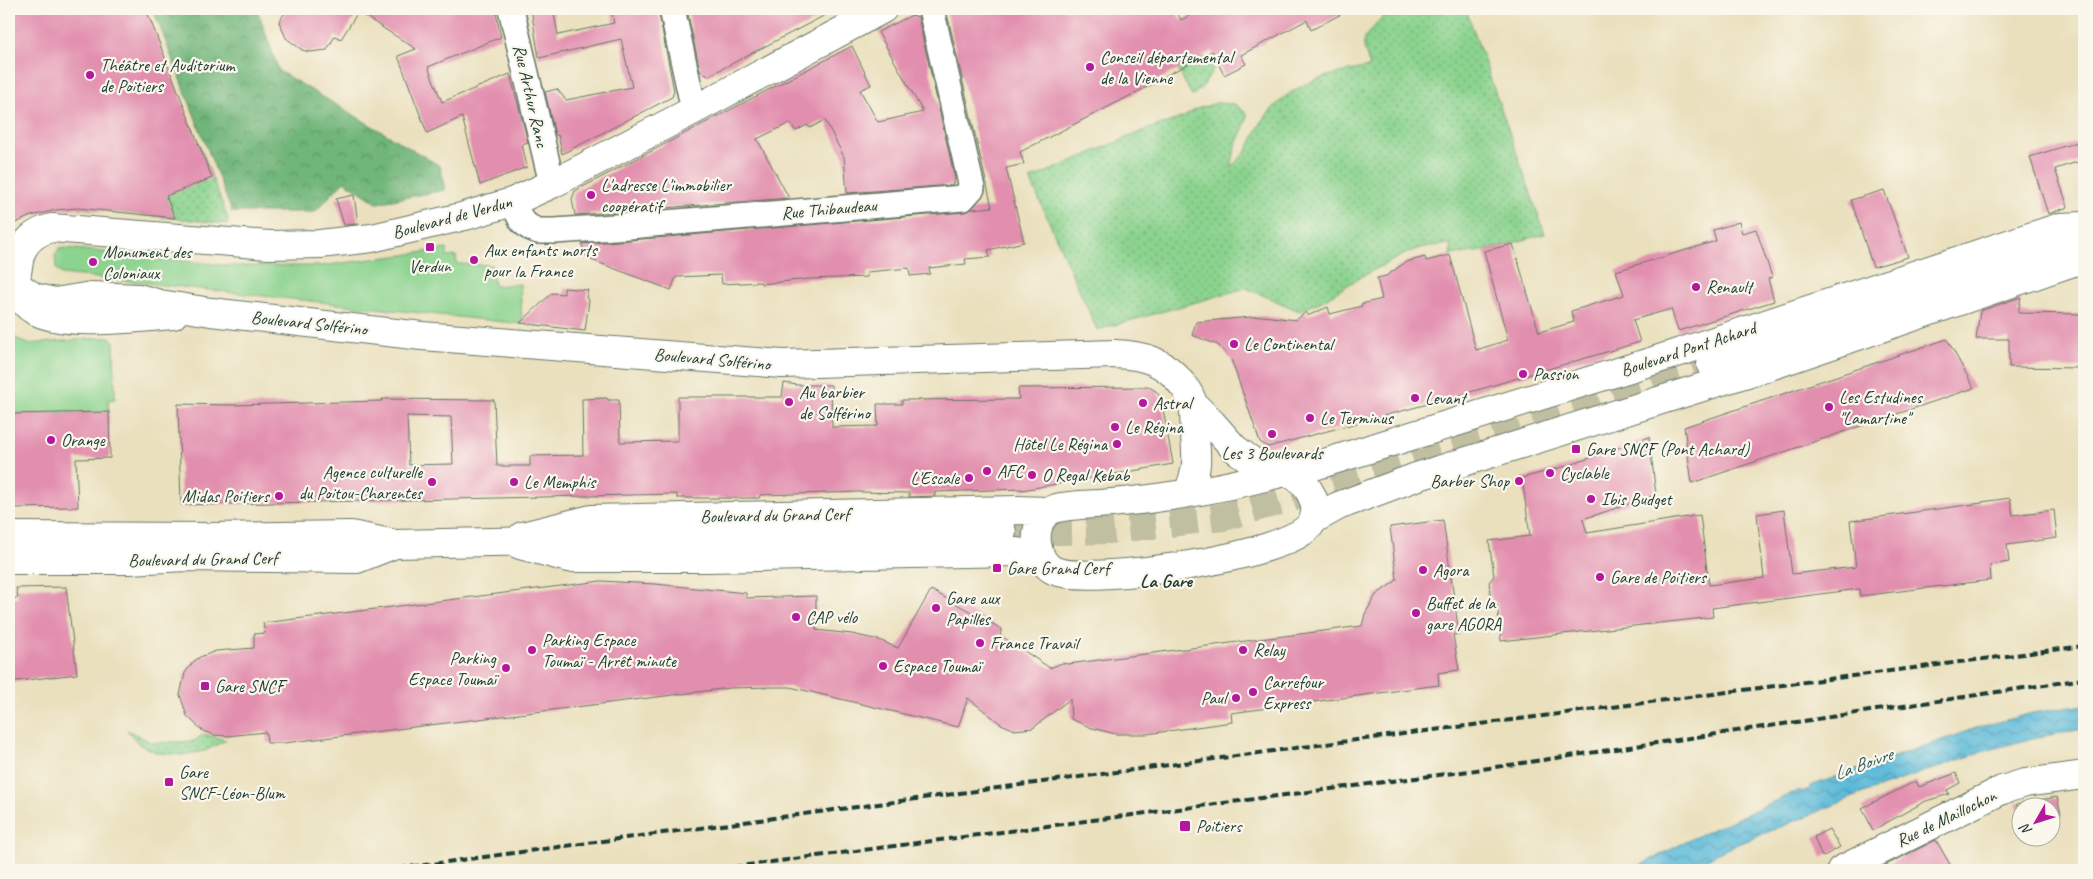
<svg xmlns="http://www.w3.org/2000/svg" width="2093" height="879" font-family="Caveat,sans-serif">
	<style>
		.grass { fill: url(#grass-dots); stroke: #558861 }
		.forest { fill: url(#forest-crowns); stroke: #487956 }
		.green { fill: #8bd38e; stroke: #558861 }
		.water { fill: url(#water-waves); stroke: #3c7c86 }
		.building { fill: #e28eae; fill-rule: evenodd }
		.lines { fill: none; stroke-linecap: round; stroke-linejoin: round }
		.secondary-tunnel { stroke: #c1bfa2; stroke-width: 28; stroke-dasharray: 28 14; stroke-linecap: butt }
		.minor-casing { stroke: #667664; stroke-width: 28 }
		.tertiary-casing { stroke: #667664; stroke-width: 30 }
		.secondary-casing { stroke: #667664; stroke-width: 30 }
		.minor { stroke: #fff; stroke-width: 25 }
		.tertiary { stroke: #fff; stroke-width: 28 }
		.secondary { stroke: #fff; stroke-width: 28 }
		.rail { stroke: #1f3d34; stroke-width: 4; stroke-dasharray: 8 4; stroke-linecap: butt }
		.poi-dot { fill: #b5179e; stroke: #fbf7ec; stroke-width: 2 }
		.labels { text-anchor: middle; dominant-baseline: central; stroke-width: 4.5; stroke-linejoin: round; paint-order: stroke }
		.poi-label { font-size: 18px; fill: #1f3d34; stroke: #fbf7ec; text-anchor: start }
		.street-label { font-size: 18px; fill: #1f3d34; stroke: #fbf7ec }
		.neighbourhood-label { font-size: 19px; font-weight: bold; fill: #1f3d34; stroke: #fbf7ec }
		.water-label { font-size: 19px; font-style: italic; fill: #2e5c5d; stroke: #fbf7ec }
	</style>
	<defs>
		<pattern id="grass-dots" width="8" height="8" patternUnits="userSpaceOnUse" patternTransform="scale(1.25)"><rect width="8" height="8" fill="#8bd38e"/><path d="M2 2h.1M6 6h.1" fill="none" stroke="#71ac75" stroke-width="1.8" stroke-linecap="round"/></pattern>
		<pattern id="forest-crowns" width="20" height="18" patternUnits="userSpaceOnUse" patternTransform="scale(1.25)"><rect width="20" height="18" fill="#70b579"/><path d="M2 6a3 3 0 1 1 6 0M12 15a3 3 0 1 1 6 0" fill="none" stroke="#5b9464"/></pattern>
		<pattern id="water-waves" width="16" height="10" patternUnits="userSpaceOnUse" patternTransform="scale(1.25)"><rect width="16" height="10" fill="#5abad9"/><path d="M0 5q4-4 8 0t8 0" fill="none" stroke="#4a98b1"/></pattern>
	</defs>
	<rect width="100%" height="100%" fill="#fbf7ec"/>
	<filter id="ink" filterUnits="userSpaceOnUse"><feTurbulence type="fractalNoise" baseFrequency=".02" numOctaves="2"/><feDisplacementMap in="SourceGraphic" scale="10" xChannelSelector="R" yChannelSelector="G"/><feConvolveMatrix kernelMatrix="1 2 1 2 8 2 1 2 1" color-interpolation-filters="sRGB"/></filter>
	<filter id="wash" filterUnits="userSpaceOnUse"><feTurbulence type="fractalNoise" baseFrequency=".0096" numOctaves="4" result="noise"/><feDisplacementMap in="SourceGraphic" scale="20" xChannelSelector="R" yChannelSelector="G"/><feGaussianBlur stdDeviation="1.12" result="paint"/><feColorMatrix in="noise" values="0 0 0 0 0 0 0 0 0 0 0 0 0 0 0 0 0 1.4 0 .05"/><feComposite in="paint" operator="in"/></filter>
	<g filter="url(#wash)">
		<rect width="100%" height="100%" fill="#eae0bd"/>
		<path class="grass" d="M1385,9h81l79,225 -61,17 -34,4 1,-11 -28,3 -14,5 -45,23 -42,26 -23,10 -53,-23 -149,42 -67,-151 115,-49 39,-13 12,-8 21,-6 18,1 12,10 -1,8 -9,20 -6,25c5,-6 12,-11 16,-17 5,-9 9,-19 14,-27 28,-41 64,-48 109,-56l-6,-20v-9l18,-20z
			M1201,57l10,3 2,10 -9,15 -12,11 -14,-27z
			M198,141l29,75 1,8 -150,-16z
			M127,730l26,13 41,-2 10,-7 22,6 -21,11 -23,4 -24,-2 -18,-8z"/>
		<path class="forest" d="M153,9h104l22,62 161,95 5,24 -68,13 -33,-22 -29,31h-83z"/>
		<path class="green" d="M66,248l165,18h90l126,-17v8l9,-1 1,8 35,1 2,21 26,-2 2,40 -460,-50 -6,-5 -1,-14 4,-6z
			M9,335l19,9 82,-7 4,5 1,57 -7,1 1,12 -100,2z"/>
		<path class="water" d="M2084,705v24l-51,9 -51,14 -116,40 -142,58 -37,20h-56l60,-31 108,-49 2,2 9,-3v-3l166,-58 56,-15z"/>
		<g id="blocks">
			<path class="building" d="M9,9h137l66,169 -46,18 9,22 -97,-10 -22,2 -25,6 -22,10z
				M287,9h208l6,28 -73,30 14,35 68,-28 18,68 -6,2 5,23 -47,18 -18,-68 -35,16 -29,-77 18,-7 -58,-37 -17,27 -6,-3 -8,14 -17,2 -8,-2 -16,-12 -7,-16z
				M531,9h22l5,26 56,-12 -3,-14h47l16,82 -2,6 -110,57 -4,-19h-3l-10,-43 12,-3 9,11 66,-13 -11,-48 -82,19z
				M687,9h150l-129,67 -8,-5z
				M946,9h229l6,11 20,-11h16l3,6 12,-6h119l-40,21 -4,-10 -66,35 5,9 -22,11 -12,-24 -56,30 1,1 -137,70 4,12 -18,4 18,74 -36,8 2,7 -25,2 1,5 -37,4 1,6 -20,2 -1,-8 -42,4v5l-58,2 -48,5v-2l-39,2 -1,-9 -45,2 -5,13 -82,-31 -5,-5 -2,-10 382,-32 8,-3 20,-2z
				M912,15l6,2 37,162 -3,6 -105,8 -3,-36 -19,-37 -15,8 -3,-3 -11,6 -6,-8 -33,16 32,59 -214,17 -3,-16 3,-8 277,-145 19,39 -11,5 18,32 45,-10 -45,-80z
				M2084,140v20l-29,9 13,38 -20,7 -18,-57z
				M1884,190l24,67 -35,10 -22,-67z
				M354,195l4,29 -14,1 -8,-26z
				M1739,222l3,11 14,-4 16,48 -4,2 6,22 -96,30 -7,-22 -38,11 7,22 -190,56 -182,49 -8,-5 -29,-83 -13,-14 -26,-10 4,-13 67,-6 33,4 10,-8 1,4 21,-9 2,7 32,-8 -1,-2 21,-5 -5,-21 9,-2 20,-14 19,-5 1,4 24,-6 26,95 32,-10 -24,-89 29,-7 26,88 35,-10 -3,-11 53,-16 -8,-24 100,-30 -3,-11z
				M564,288l24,2 -2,8 3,2 -4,31 -65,-8 32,-30 12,1z
				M2021,297l-3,16 66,1v54l-75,-1v-28h-33l4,-28z
				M1947,339l27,49 -282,95 -8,-56z
				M784,383l13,2h34l1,42 46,-1 -1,-22h25v-4l117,-1 -1,-11 131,-1 7,4 5,7 12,66 -151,26v-1l-87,3v4l-26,1v-4l-49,-1 -100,3 -1,3h-82v-4l-496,11 -3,-101 54,1 150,-4v-2l112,1 3,66h33v-10l53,-1 -1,-56 25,-1 1,2h11l1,42 58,-1v-44h104zM407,416l44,1 2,47 -44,1z
				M109,412l1,46 -34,1 2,48 -69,1v-94z
				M1649,437l7,58 -73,24 4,14 113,-18 9,70 55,-7 -7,-64 27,-4 8,64 64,-7 -6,-46 132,-18v-1l28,-4 3,17 41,-5 3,28 -50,7 2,17 -19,3 1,15 -131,16 -1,-7 -147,19 1,9 -212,24 -4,-38 -6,-4 -1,-8 -1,-9 5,-6 -5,-35 41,-5 -8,-58 48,-13z
				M1443,520l16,114 -6,1 6,35 -21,3 1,12 -208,28 1,9 -85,12h-31l-24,-6 -21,-9 -1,-20 -37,29 -18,2 -14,-6 -33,-26 -10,29 -168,-40h-17l-43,1 -446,55h-17l-1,-11 -39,4 -13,-1 -11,-4 -16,-15 -7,-21 5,-22 8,-11 7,-5 16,-6 38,-3v-14l11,-1 -2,-10 338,-42 54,3 91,9v5l70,-2v34l36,4 27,6 19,8 33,-58 71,39 -2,6 50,33 12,-5 6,1 286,-37 8,-1 3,-12 11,-19 21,-15 -7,-53z
				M66,587l11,87 -68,8v-83l9,-1 -2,-10z
				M1956,773l4,10 -13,7 2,4 -23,7 -53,29 -11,-22 54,-27 3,6z
				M2057,797l4,17 -11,2v-10h-30v7l-4,-9z
				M1829,829l11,18 -18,10 -8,-20z
				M1936,840l17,30h-77z"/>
		</g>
	</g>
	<g filter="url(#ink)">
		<use href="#blocks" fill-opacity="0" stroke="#667664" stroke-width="1"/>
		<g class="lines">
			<path class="secondary-tunnel" d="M1002,532l107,-2 114,-13 110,-31 378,-121"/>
			<g class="minor-casing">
				<path id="minor" d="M511,9l41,175
					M672,9l22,101
					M512,202l10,19 7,6 9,4h17l74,-5 334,-28 9,-10 -41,-179"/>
			</g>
			<g class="tertiary-casing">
				<path id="tertiary" d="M9,285h7l18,12 21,5 36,-6 47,2 22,6 51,8 211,24 360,28 333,-10c28,1 50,7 67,30 5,6 10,14 11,21 2,9 1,21 2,31 2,24 3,33 -7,56
					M173,315c-36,3 -111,13 -141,-6 -7,-4 -13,-14 -15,-22 -2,-7 1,-19 2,-26 3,-19 16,-29 33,-33l217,17 51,-1 52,-6 93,-22 47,-14 40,-18 142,-74 189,-101
					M1193,404l19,19 22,25 37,27
					M1281,473h11c15,10 31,33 19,51 -22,33 -219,61 -256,47 -20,-8 -25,-45 -8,-58 8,-7 23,-7 33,-8 68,-3 136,-15 201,-32z
					M1292,473l364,-113 404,-133 24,-1
					M1313,520l25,-14 78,-29 357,-112 303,-104 8,-6
					M522,536l69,-17 426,-9 31,1
					M520,545l48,13h139l310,-6 23,4
					M1841,870l161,-80 23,-7 59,-8"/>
			</g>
			<g class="secondary-casing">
				<path id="secondary" d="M1711,365l373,-126
					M9,536l202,1 140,-2 44,9 607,-12
					M9,560h120l56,-3 172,2 38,-15"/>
			</g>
			<use href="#minor" class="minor"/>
			<use href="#tertiary" class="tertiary"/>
			<use href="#secondary" class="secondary"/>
			<path class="rail" d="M387,870l931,-125 766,-99
				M710,870l759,-99 615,-92"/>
		</g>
	</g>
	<g class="poi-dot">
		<circle cx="1090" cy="67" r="5"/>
		<circle cx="90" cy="75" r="5"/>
		<circle cx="591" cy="195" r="5"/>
		<rect x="425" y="242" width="10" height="10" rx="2.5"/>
		<circle cx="474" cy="260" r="5"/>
		<circle cx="93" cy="262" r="5"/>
		<circle cx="1696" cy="287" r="5"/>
		<circle cx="1234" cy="344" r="5"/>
		<circle cx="1523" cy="374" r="5"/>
		<circle cx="1415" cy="398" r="5"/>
		<circle cx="789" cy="402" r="5"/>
		<circle cx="1143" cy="403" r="5"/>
		<circle cx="1829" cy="407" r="5"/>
		<circle cx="1310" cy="418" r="5"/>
		<circle cx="1115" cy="427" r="5"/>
		<circle cx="1272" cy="434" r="5"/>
		<circle cx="51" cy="440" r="5"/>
		<circle cx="1117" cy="444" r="5"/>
		<rect x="1571" y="444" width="10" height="10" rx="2.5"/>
		<circle cx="987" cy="471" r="5"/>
		<circle cx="1550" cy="473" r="5"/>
		<circle cx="1032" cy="475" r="5"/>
		<circle cx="969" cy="478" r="5"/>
		<circle cx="1519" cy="481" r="5"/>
		<circle cx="432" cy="482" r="5"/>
		<circle cx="514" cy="482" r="5"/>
		<circle cx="279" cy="496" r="5"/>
		<circle cx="1591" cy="499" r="5"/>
		<rect x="992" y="563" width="10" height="10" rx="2.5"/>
		<circle cx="1423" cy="570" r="5"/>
		<circle cx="1600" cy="577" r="5"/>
		<circle cx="936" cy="608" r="5"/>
		<circle cx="1416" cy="613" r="5"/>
		<circle cx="796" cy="617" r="5"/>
		<circle cx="980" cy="643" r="5"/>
		<circle cx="532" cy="650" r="5"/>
		<circle cx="1243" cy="650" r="5"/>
		<circle cx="883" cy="666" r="5"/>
		<circle cx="506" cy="668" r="5"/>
		<rect x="200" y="681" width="10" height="10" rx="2.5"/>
		<circle cx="1253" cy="692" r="5"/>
		<circle cx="1236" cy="698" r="5"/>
		<rect x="164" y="777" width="10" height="10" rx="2.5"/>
		<rect x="1179" y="820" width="12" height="12" rx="2.5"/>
	</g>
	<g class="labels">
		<g class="poi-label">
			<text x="1100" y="57">Conseil départemental<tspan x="1100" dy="21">de la Vienne</tspan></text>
			<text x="100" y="65">Théâtre et Auditorium<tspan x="100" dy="21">de Poitiers</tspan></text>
			<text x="601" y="185">L'adresse L'immobilier<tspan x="601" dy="21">coopératif</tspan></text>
			<text x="484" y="250">Aux enfants morts<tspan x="484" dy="21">pour la France</tspan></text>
			<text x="103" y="252">Monument des<tspan x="103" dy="21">Coloniaux</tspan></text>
			<text x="430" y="266" text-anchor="middle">Verdun</text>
			<text x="1706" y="287">Renault</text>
			<text x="1244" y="344">Le Continental</text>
			<text x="1533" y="374">Passion</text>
			<text x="799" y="392">Au barbier<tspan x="799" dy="21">de Solférino</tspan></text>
			<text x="1839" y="397">Les Estudines<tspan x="1839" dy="21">"Lamartine"</tspan></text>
			<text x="1425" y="398">Levant</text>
			<text x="1153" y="403">Astral</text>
			<text x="1320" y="418">Le Terminus</text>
			<text x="1125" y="427">Le Régina</text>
			<text x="61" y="440">Orange</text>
			<text x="1107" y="444" text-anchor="end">Hôtel Le Régina</text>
			<text x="1586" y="449">Gare SNCF (Pont Achard)</text>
			<text x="1272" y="453" text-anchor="middle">Les 3 Boulevards</text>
			<text x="997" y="471">AFC</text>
			<text x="422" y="472" text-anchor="end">Agence culturelle<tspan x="422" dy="21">du Poitou-Charentes</tspan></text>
			<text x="1560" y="473">Cyclable</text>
			<text x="1042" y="475">O Regal Kebab</text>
			<text x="959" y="478" text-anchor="end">L'Escale</text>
			<text x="1509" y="481" text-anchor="end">Barber Shop</text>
			<text x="524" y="482">Le Memphis</text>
			<text x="269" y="496" text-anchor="end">Midas Poitiers</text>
			<text x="1601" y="499">Ibis Budget</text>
			<text x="1007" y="568">Gare Grand Cerf</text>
			<text x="1433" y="570">Agora</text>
			<text x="1610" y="577">Gare de Poitiers</text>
			<text x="946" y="598">Gare aux<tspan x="946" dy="21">Papilles</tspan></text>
			<text x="1426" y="603">Buffet de la<tspan x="1426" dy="21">gare AGORA</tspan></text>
			<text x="806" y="617">CAP vélo</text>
			<text x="542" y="640">Parking Espace<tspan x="542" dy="21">Toumaï - Arrêt minute</tspan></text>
			<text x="990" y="643">France Travail</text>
			<text x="1253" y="650">Relay</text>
			<text x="496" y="658" text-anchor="end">Parking<tspan x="496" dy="21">Espace Toumaï</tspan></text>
			<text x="893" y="666">Espace Toumaï</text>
			<text x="1263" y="682">Carrefour<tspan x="1263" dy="21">Express</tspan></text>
			<text x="215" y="686">Gare SNCF</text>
			<text x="1226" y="698" text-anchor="end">Paul</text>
			<text x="179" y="772">Gare<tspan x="179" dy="21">SNCF-Léon-Blum</tspan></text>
			<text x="1196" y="826">Poitiers</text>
		</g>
		<g class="street-label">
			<text transform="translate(531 96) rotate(77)">Rue Arthur Ranc</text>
			<text transform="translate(829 209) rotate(-5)">Rue Thibaudeau</text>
			<text transform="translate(452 217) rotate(-15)">Boulevard de Verdun</text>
			<text transform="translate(309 323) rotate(6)">Boulevard Solférino</text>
			<text transform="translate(1688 349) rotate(-18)">Boulevard Pont Achard</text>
			<text transform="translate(712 359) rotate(5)">Boulevard Solférino</text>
			<text transform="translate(775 515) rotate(-1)">Boulevard du Grand Cerf</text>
			<text transform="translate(203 559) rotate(-1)">Boulevard du Grand Cerf</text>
			<text transform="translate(1946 818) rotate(-26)">Rue de Maillochon</text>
		</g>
		<g class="neighbourhood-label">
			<text x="1166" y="581">La Gare</text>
		</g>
		<g class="water-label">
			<text transform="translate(1863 764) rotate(-20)">La Boivre</text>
		</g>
	</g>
	<rect width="2093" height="879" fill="none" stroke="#fbf7ec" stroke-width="30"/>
	<g transform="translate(2036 822) rotate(231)"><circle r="24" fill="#fbf7ec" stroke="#a3ada2"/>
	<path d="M0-4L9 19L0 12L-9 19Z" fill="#b5179e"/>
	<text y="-8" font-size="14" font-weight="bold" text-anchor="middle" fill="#1f3d34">N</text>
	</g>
</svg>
